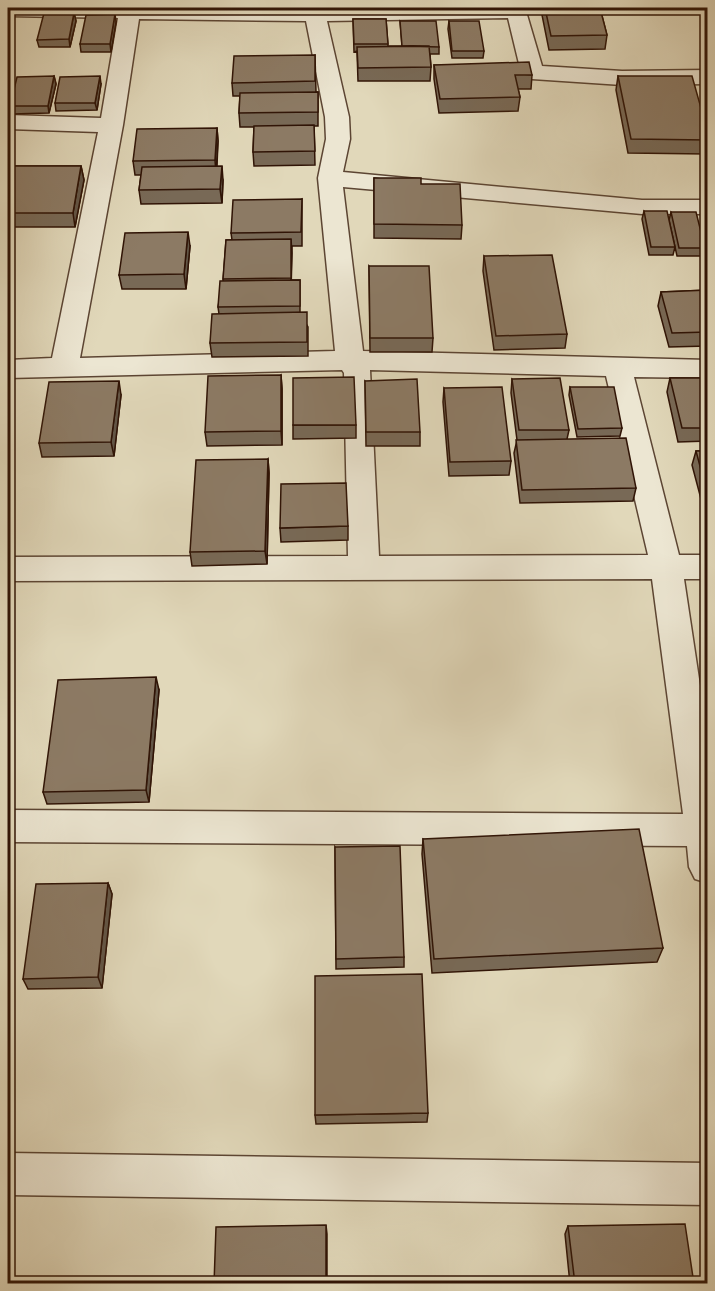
<svg xmlns="http://www.w3.org/2000/svg" width="715" height="1291" font-family="'IM FELL English',serif">
	<style>
		.lines { fill: none; stroke-linecap: round; stroke-linejoin: round }
		.minor-casing { stroke: #5c4533; stroke-width: 3 }
		.minor { fill: #ece6d2; fill-rule: evenodd }
		.wall { fill: #786956; stroke: #301406; stroke-width: 1.5 }
		.shaded-wall { fill: #625546; stroke: #301406; stroke-width: 1.5 }
		.building { fill: #8c7a64; stroke: #301406; stroke-width: 1.5 }
	</style>
	<rect width="100%" height="100%" fill="#e1d8ba"/>
	<filter id="stains"><feTurbulence type="fractalNoise" baseFrequency=".00333" numOctaves="4"/><feColorMatrix values="0 0 0 0 .2 0 0 0 0 .09 0 0 0 0 .02 0 0 0 .5 -.17"/></filter>
	<radialGradient id="worn" r=".72"><stop offset=".6" stop-color="#630" stop-opacity="0"/><stop offset="1" stop-color="#630" stop-opacity=".3"/></radialGradient>
	<g class="lines">
		<g class="minor-casing">
			<path id="minor" d="M8,8h517l17,58 80,5 86,-1v14l-86,1 -90,-6 -8,-2 -3,-5 -13,-54 -181,3 22,96 1,22 -7,33 299,28h66v14h-66l-299,-27 20,164 345,9v18l-74,-1 45,178h29v24h-24l24,160v144l-13,-4 -6,-12 -2,-21 -679,-4v-32l675,4 -31,-235 -644,2v-24l340,-1 -4,-183 -2,-3 -334,8v-18l44,-2 46,-226 -90,-3v-14l93,3 17,-100 -110,-2zM139,19l167,2 19,96 1,22 -8,39 17,173 -255,7 43,-233zM370,370l236,6 42,179 -269,1z
				M8,1153l700,10v42l-700,-10z"/>
		</g>
		<use href="#minor" class="minor"/>
	</g>
	<path class="wall" d="M543,8h57l7,27 -2,14 -56,1 -7,-35z
		M74,13l2,8 -6,26h-31l-2,-7z
		M353,19h33l2,27h14l-2,-25 39,26v7h-9l1,13 -1,14h-72l-1,-30 -3,1z
		M449,21l35,30 -1,7h-31l-4,-29z
		M116,22l-5,30h-30l-1,-8z
		M315,55l1,37h2v34h-4l1,39 -61,1 -1,-14 1,-25h-14l-1,-14 1,-17h-7l-1,-13z
		M434,65l98,10 -1,14h-13l2,8 -2,14 -79,2 -5,-34z
		M54,76l2,8 -7,29 -38,1 -1,-8z
		M618,76l90,57v14l-2,7 -78,-1 -12,-63z
		M101,84l-4,26 -41,1 -1,-8z
		M217,128l1,13 -1,25 6,14 -1,23 -81,1 -2,-14 2,-15h-6l-2,-14z
		M8,166h73l3,14 -9,47h-67z
		M374,178l47,6 41,41 -1,14 -87,-1z
		M302,199v47h-10l-1,34h9v33l8,14v29l-96,1 -2,-14 9,-29 -1,-7 5,-26 3,-41h6l-1,-7z
		M644,211l31,36 -2,8h-24l-7,-36z
		M671,212l34,36 -2,8h-26l-8,-36z
		M190,246l-4,43h-64l-3,-14z
		M484,256l83,78 -2,14 -71,2 -11,-79z
		M369,266l64,72 -1,14h-62z
		M708,290v56l-39,1 -11,-41 3,-14z
		M281,375l1,14v56l-75,1 -2,-14z
		M670,378h38v63l-30,1 -11,-50z
		M512,379l57,51 -2,9 69,49 -3,13 -113,2 -6,-50 3,-13 -6,-47z
		M365,381l55,51v14h-54z
		M570,387l52,41 -2,8 -43,1 -8,-42z
		M444,388l67,73 -2,14 -60,1 -6,-74z
		M121,395l-7,61 -72,1 -3,-14z
		M293,425h63v13l-63,1z
		M696,451h12v48h-7l-9,-34z
		M268,459l1,14 -2,91 -75,2 -2,-14z
		M348,526v14l-67,2 -1,-14z
		M159,690l-10,112 -102,2 -4,-12z
		M423,839l240,109 -6,14 -225,11 -10,-119z
		M335,847l69,110v10l-68,2z
		M108,883l4,11 -10,94 -74,1 -5,-10z
		M428,1113l-1,9 -111,2 -1,-9z
		M568,1226l126,58h-124l-5,-50z"/>
	<path class="shaded-wall" d="M74,13l2,8 -6,26 -1,-8z
		M115,14l1,8 -5,30 -1,-8z
		M54,76l2,8 -7,29 -1,-7z
		M100,76l1,8 -4,26 -2,-7z
		M217,128l1,13 -2,33 -1,-14z
		M81,166l3,14 -9,47 -2,-14z
		M222,166l1,14 -1,23 -2,-14z
		M188,232l2,14 -4,43 -2,-15z
		M291,239l1,14 -1,39z
		M281,375l1,14v56l-1,-14z
		M119,381l2,14 -7,61 -3,-14z
		M268,459l1,14 -2,91 -2,-13z
		M10,466l4,14 -6,35v-36z
		M156,677l3,13 -10,112 -3,-12z
		M108,883l4,11 -10,94 -4,-11z
		M326,1225l1,9v50h-1z"/>
	<path class="building" d="M545,8h55l7,27 -56,1z
		M44,13h30l-5,26 -32,1z
		M115,14l-5,30h-30l6,-29z
		M353,19h33l2,25h-34z
		M400,21h36l3,26 -37,-1z
		M449,21h30l5,30h-32z
		M429,46l2,21 -73,1 -1,-21z
		M315,55v26l-83,2 2,-27z
		M529,62l3,13h-17l5,22 -80,2 -6,-34z
		M54,76l-6,30h-38l7,-29z
		M100,76l-5,27h-40l5,-26z
		M618,76h74l16,57v7l-77,-1z
		M318,92v20l-79,1 1,-20z
		M314,125l1,26 -62,1 1,-26z
		M217,128l-2,32 -82,1 4,-32z
		M8,166h73l-8,47h-65z
		M222,166l-2,23 -81,1 3,-23z
		M374,178h47v6h39l2,41 -88,-1z
		M302,199l-1,33 -70,1 2,-33z
		M644,211h23l8,36h-24z
		M671,212h25l9,36h-26z
		M188,232l-4,42 -65,1 6,-42z
		M291,239v39l-68,1 3,-39z
		M552,255l15,79 -71,2 -12,-80z
		M369,266h60l4,72h-63z
		M300,280v26l-82,1 2,-26z
		M708,290v42l-36,1 -11,-41z
		M307,312v30l-97,1 2,-29z
		M281,375v56l-76,1 3,-56z
		M354,377l2,48h-63v-47z
		M560,378l9,52h-50l-7,-51z
		M670,378h38v50h-26z
		M417,379l3,53h-54l-1,-51z
		M119,381l-8,61 -72,1 10,-61z
		M502,387l9,74 -61,1 -6,-74z
		M570,387h44l8,41 -44,1z
		M626,438l10,50 -114,2 -6,-50z
		M696,451h12v34h-3z
		M268,459l-3,92 -75,1 6,-92z
		M8,466h2l-2,13z
		M346,483l2,43 -68,2 1,-44z
		M156,677l-10,113 -103,2 15,-112z
		M639,829l24,119 -229,11 -11,-120z
		M400,846l4,111 -68,2 -1,-112z
		M108,883l-10,94 -75,2 13,-95z
		M422,974l6,139 -113,2v-139z
		M685,1224l9,60h-119l-7,-58z
		M326,1225v59h-112l2,-57z"/>
	<rect width="715" height="1291" fill="none" stroke="#e1d8ba" stroke-width="30"/>
	<rect x="9" y="9" width="697" height="1273" fill="none" stroke="#301406" stroke-width="3"/>
	<rect x="15" y="15" width="685" height="1261" fill="none" stroke="#301406" stroke-width="1.5"/>
	<rect width="100%" height="100%" filter="url(#stains)"/>
	<rect width="100%" height="100%" fill="url(#worn)"/>
</svg>
